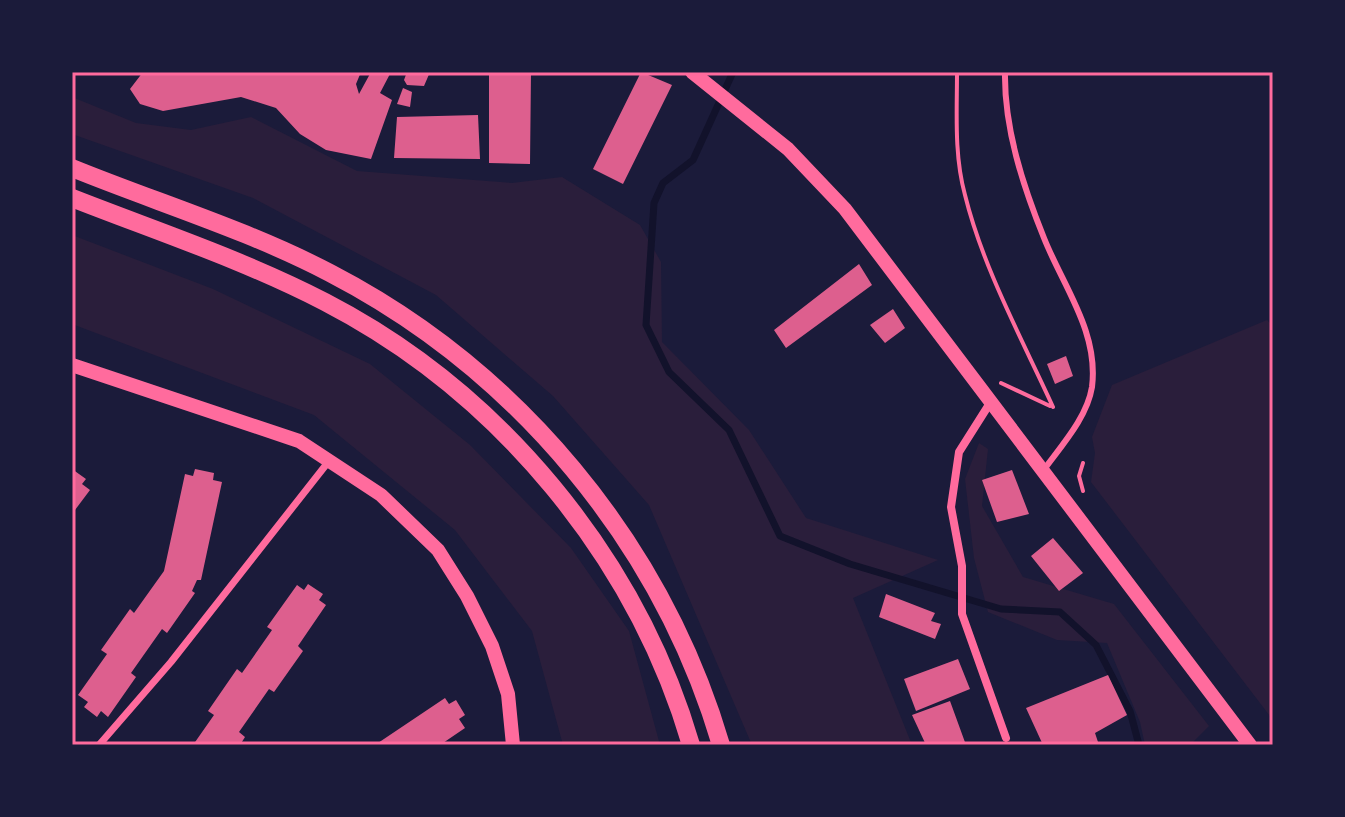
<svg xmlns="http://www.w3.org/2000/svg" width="1345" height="817" font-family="Karla,sans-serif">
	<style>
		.green { fill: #2a1e3b }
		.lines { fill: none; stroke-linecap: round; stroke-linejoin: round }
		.stream { stroke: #12122b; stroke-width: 7 }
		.building { fill: #dd5f8e }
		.path { stroke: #ff6b9d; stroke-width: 4 }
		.service { stroke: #ff6b9d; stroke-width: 6 }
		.pedestrian { stroke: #ff6b9d; stroke-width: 7 }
		.minor { stroke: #ff6b9d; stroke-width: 8 }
		.tertiary { stroke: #ff6b9d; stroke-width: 14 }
		.primary { stroke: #ff6b9d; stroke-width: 18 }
		.neatline { fill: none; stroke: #ff6b9d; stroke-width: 3 }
	</style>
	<rect width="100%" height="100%" fill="#1b1b3a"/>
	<path class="green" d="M72,97l64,26 55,7 60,-13 106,54 155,12 50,-6 78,48 21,37 1,80 87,88 57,88 132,42 -85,38 59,147h-160l-103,-240 -96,-109 -117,-101 -183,-97 -181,-64z
		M72,235l141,54 157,75 100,81 101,103 58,83 31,114h-97l-31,-114 -77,-101 -141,-115 -242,-91z
		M1267,320l6,6v394l-182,-238 4,-29 -3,-16 20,-52z
		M979,443l9,6 -6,57 41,71 91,27 95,122 -19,19h-45l-5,-23 -33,-79 -50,-3 -69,-28 -14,-54 -9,-79z"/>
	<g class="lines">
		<path class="stream" d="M733,72l-40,88 -30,23 -9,20 -8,122 23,47 60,58 51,106 70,28 151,45 59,3 36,33 34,66 9,34"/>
	</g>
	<path class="building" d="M143,72h218l-5,12 3,10 12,-22h20l-11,21 12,7 -21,59 -45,-9 -26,-16 -24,-26 -35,-11 -78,14 -23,-7 -10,-15z
		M407,72h23l-6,14 -17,-1 -3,-5z
		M489,72h42l-1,92 -41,-1z
		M641,72l31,13 -49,99 -30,-15z
		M403,88l9,4 -2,15 -13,-3z
		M478,115l2,44 -86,-1 3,-41z
		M859,264l13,21 -86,63 -12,-18z
		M893,309l12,19 -20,15 -15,-18z
		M1066,356l7,20 -18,8 -8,-20z
		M72,469l14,10 -4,5 8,6 -18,24z
		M195,469l19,4 -1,7 9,2 -21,98h-4l-5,11 3,2 -28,40 -5,-4 -31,44 5,4 -28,40 -7,-6 -4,6 -13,-10 4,-5 -10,-7 29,-41 -6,-4 29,-41 4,4 30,-42 21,-97 8,2z
		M1012,470l17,44 -32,8 -15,-42z
		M1053,538l30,35 -24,18 -28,-35z
		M308,584l15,10 -4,6 7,5 -28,41 5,5 -29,41 -5,-3 -30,43 6,5 -5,8h-47l21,-30 -6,-4 29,-42 5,4 30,-43 -5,-3 30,-42 7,5z
		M886,594l49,19 -4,8 10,3 -6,15 -56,-22z
		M958,659l12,30 -54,22 -12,-32z
		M1108,675l19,40 -32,18 4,12h-56l-17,-37z
		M445,698l4,6 7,-4 9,15 -6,4 6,9 -25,17h-65z
		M950,701l16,44h-40l-14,-30z"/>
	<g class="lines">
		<path class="path" d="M957,72c0,41 -3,83 8,123 18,73 57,144 88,212
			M1001,383l49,23
			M1083,491l-4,-15 4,-13"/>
		<path class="service" d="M1005,72c-1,56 18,114 39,166 19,48 55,94 48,149 -5,31 -31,59 -49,84"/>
		<path class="pedestrian" d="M99,745l72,-83 158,-201"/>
		<path class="minor" d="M990,403l-31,49 -8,55 11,59v48l44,124"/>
		<path class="tertiary" d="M692,72l96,77 57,60 405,536
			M72,365l227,76 82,54 57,55 29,46 25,50 16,48 5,51"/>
		<path class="primary" d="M72,168c86,35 176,62 258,105 187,97 331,269 391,472
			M72,198c84,33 172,62 253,104 174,90 311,255 366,443"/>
	</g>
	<rect width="1345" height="817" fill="none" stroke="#1b1b3a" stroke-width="148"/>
	<rect x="74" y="74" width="1197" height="669" class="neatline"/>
</svg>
